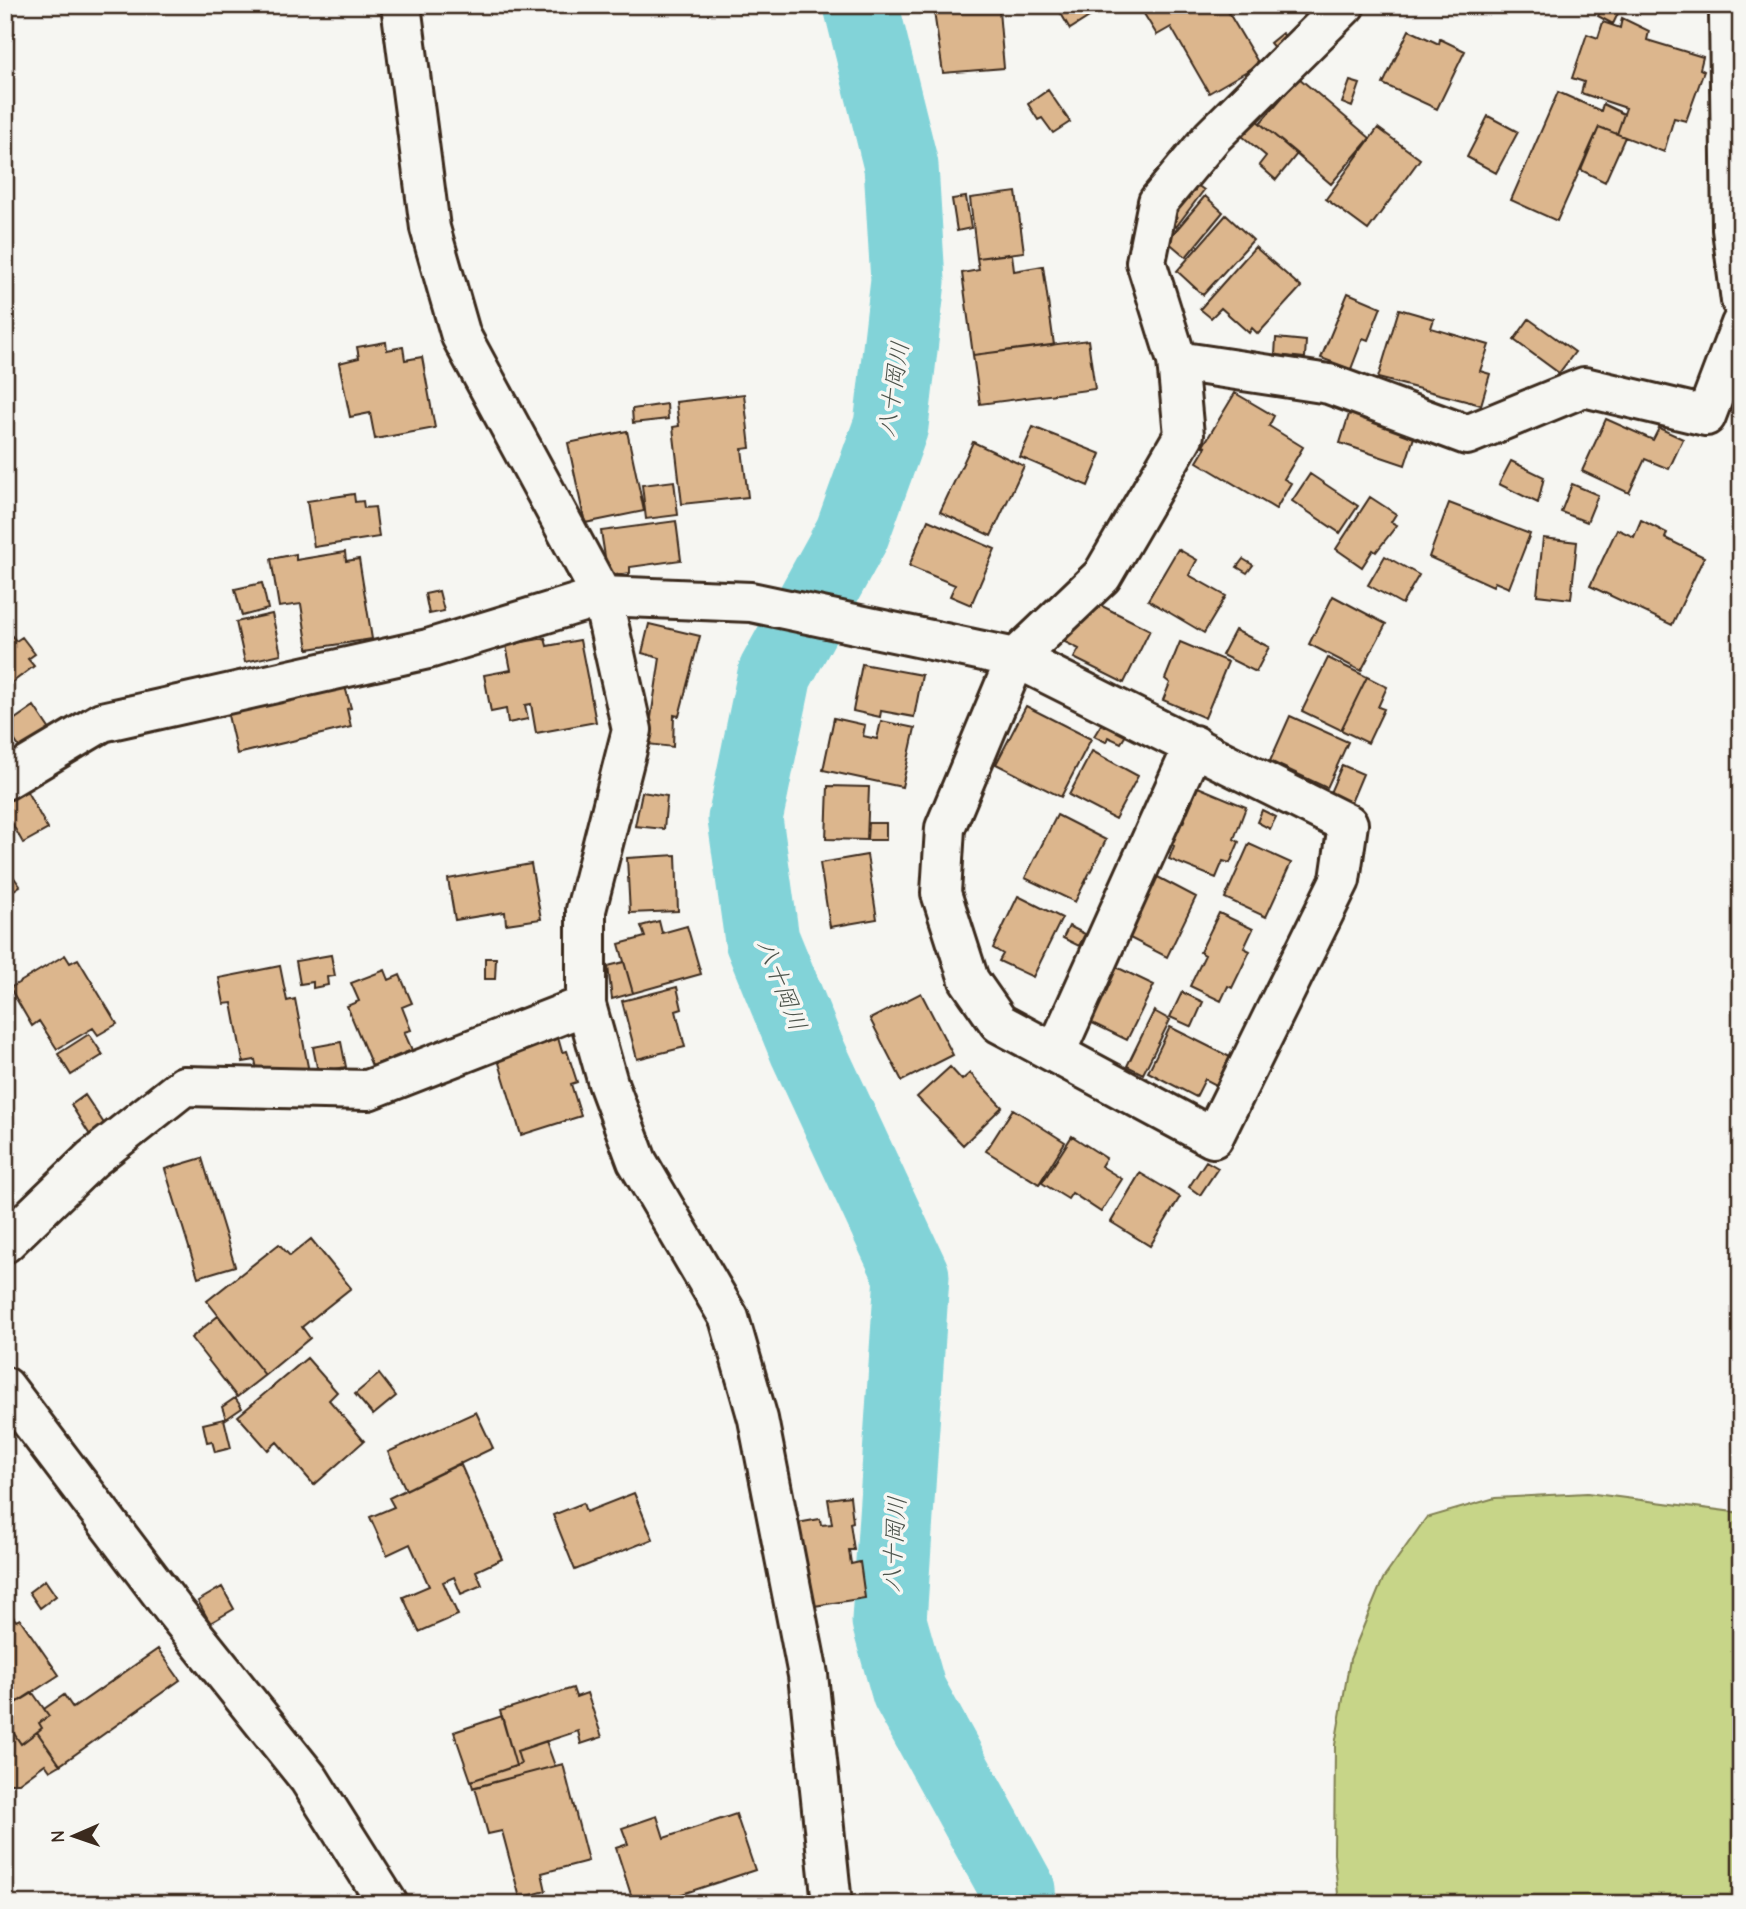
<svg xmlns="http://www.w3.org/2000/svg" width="1746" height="1909" font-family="'Comic Neue','Klee One',sans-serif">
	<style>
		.green { fill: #c7d588; stroke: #818053; stroke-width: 2 }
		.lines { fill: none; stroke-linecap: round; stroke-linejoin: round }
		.river { stroke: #82d3d8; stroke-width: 75 }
		.building { fill: #dcb68d; stroke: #3b2a1e; stroke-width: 2 }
		.street-casing { stroke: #3b2a1e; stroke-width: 44 }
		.street { stroke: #f6f6f2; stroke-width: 38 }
		.labels { text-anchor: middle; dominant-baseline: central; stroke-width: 7; stroke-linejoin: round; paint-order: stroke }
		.water-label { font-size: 24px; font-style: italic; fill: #4d544c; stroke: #f6f6f2 }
	</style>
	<rect width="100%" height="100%" fill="#f6f6f2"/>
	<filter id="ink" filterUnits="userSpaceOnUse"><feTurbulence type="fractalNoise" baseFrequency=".0143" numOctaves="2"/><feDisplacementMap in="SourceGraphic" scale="14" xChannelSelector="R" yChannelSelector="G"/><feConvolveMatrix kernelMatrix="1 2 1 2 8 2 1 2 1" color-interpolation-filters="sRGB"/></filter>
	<g filter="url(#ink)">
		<path class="green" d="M1587,1493l154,20v391h-402l-5,-50 1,-109 15,-86 33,-80 43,-61 69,-20z"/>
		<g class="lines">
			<path class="river" d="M861,5l40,161 7,115 -17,145 -39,108 -77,140 -30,145 17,121 45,110 105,226 -23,345 20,71 109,198 1,14"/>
		</g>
		<path class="building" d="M933,5h59v6h7l5,57 -61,5z
			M1056,5h52l-38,24z
			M1147,5h77l35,59 -50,29 -38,-66 -14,8 -16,-26z
			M1604,5h18l-9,19 -15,-8z
			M1622,18l27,13 -2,9 56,17 -3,12 4,2 -18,50 -12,-3 -10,34 -47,-18 9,-26 -45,-15 3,-11 -12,-4 15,-44 11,4 5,-16 17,6z
			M1409,30l30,14 1,-5 25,12 -28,58 -54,-25z
			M1282,33l5,5 -12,11 -5,-6z
			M1299,78l71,60 -39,46 -71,-61z
			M1350,81l10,3 -8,23 -10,-4z
			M1048,90l22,32 -17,11 -11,-15 -4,2 -10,-16z
			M1558,92l43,19 2,-7 21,10 -7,20 -18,-7 -42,94 -46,-21z
			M1488,116l30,16 -22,41 -29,-16z
			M1256,120l41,34 -21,26 -17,-15 7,-9 -24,-20z
			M1599,127l26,10 -20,45 -24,-12z
			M1378,128l42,31 -52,71 -42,-31z
			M1193,182l11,8 -28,37 -5,-6z
			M1016,192l8,60 -47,6 -7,-60z
			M1205,196l18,16 -37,45 -19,-16z
			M966,197l5,31 -14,3 -5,-32z
			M1226,215l27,25 -50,55 -26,-24z
			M1255,247l46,40 -43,47 -6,-6 -3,5 -28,-25 -10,10 -11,-9z
			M1012,254l2,17 29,-5 11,79 -81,10 -11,-82 17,-3 -2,-12z
			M1348,293l33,14 -13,33 -5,-2 -12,31 -30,-11z
			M1399,309l35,10 -3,9 58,17 -9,26 10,3 -9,31 -103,-27z
			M1529,319l46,33 -16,21 -45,-33z
			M1276,338l30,3 -1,17 -30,-3z
			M1088,340l7,49 -115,15 -7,-49z
			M386,342l1,8 16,-3 2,13 17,-3 13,71 -60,11 -5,-26 -20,4 -11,-54 20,-5 -2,-11z
			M1235,393l39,23 -5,10 34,21 -19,32 7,4 -15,26 -79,-47 9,-15 -3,-1z
			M744,394l6,54 -8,1 6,48 -66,7 -9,-77 6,-1 -3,-24z
			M667,404l1,15 -35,4 -1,-14z
			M1351,408l65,23 -11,34 -65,-22z
			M1606,419l47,21 6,-12 24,11 -14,30 -24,-10 -16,34 -47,-22z
			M1033,427l68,27 -13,32 -68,-29z
			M627,431l17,80 -59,12 -17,-80z
			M973,442l51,24 -33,70 -51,-24z
			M1511,461l33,16 -6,26 -39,-19z
			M1310,474l48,32 -18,27 -48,-32z
			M674,481l4,34 -32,4 -4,-34z
			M1572,484l26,11 -11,27 -26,-10z
			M354,494l1,8 8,-1 1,7 11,-1 4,30 -65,10 -7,-46z
			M1370,497l26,17 -5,8 6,3 -21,27 -3,-2 -11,17 -26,-18z
			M1449,503l81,31 -21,54 -14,-6 -2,4 -64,-29z
			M928,520l67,29 -24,56 -21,-9 5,-11 -46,-19z
			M1641,520l26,13 -2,5 39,19 -32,68 -82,-39 27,-57 17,8z
			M676,521l5,39 -51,7v6l-22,3 -7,-45z
			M1543,538l34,4 -6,57 -34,-4z
			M1178,549l19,11 -8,15 37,21 -22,37 -56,-33z
			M345,552l1,9 13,-2 13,80 -64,10 -7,-45 -22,3 -8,-48 25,-5v6z
			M1385,556l34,19 -17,29 -34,-19z
			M1243,559l10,6 -6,8 -10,-6z
			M262,583l6,26 -26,7 -7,-27z
			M439,591l5,20 -15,3 -4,-20z
			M1333,596l53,28 -25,47 -52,-27z
			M1100,605l50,25 -26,53 -50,-25 5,-9 -18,-9z
			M272,614l9,40 -36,8 -9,-40z
			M649,624l51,12 -21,80 -5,-1 -1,32 -26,-3 13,-86 -18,-5z
			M5,627l11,14 6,-4 13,17 -7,5 6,7 -29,22z
			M1235,630l34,17 -13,25 -34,-17z
			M545,638l2,8 33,-6 16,82 -60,11 -5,-29 -6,1 3,14 -20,4 -2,-14 -15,3 -7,-37 27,-5 -5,-25z
			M1180,642l48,20 -23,56 -42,-18 7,-17 -5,-4z
			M1328,658l39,19 -26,53 -39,-19z
			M862,664l60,11 -8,42 -33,-6 -1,6 -27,-6z
			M1367,677l20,10 -9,20 6,2 -16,34 -27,-13z
			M344,683l7,25 -4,1 4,18 -114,27 -10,-43z
			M34,706l16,24 -29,20 -16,-24z
			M1026,706l65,33 -30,58 -65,-33z
			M1290,716l58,26 -21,46 -57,-27z
			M834,718l31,7 -2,11 14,3 4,-18 34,7 -13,59 -79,-17z
			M1102,723l24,12 -5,8 -13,-6 -2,5 -12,-6z
			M1092,751l46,25 -23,43 -46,-24z
			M1342,765l21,9 -13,31 -21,-10z
			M828,786l41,1 -2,53 -41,-1z
			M1198,787l48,20 -12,32 5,3 -9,21 -7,-2 -7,17 -47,-19 5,-13 -7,-4 9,-22 7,3z
			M26,790l22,39 -25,14 -18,-32v-10z
			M642,792l25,4 -3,33 -29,-3z
			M1262,810l14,7 -6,12 -13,-7z
			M1057,815l49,25 -31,62 -50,-24z
			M868,823h18v17h-19z
			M1249,844l42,19 -25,54 -41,-19z
			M676,855l2,56 -48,2 -3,-55z
			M867,855l10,64 -47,8 -10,-64z
			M531,864l10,55 -35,5 -1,-12 -50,8 -7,-41z
			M5,865l15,21 -15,10z
			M1152,874l44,23 -29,60 -45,-23z
			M1018,896l44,22 -29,59 -34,-16 4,-7 -10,-6z
			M1219,913l34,16 -9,19 6,3 -18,37 -4,-2 -7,15 -31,-15 15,-31 -5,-3z
			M659,921l3,12 25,-7 14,48 -68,19 -14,-49 26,-7 -4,-11z
			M1069,926l16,8 -6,12 -16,-8z
			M65,955l5,8 8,-4 39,65 -19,11 -5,-7 -36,21 -18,-28 -7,5 -22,-38z
			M331,955l4,21 -8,1 1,8 -15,3v-6l-13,2 -4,-23z
			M485,958h11l-1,21h-10z
			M624,962l9,31 -21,6 -4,-33z
			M1110,964l44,21 -27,55 -43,-21z
			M280,966l7,35 8,-2 14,73 -52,-3 -2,-9 -12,2 -11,-59 -8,1 -5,-26z
			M385,970l4,10 11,-5 12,28 -10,4 9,23 -7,2 8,18 -40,16 -25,-60 12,-5 -8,-18z
			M677,987l5,22 -6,2 9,36 -48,12 -15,-58z
			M1182,992l21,10 -11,25 -22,-10z
			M921,993l32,62 -51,26 -32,-62z
			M1154,1011l16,9 -27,54 -16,-8z
			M1170,1027l64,32 -14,28 -15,-8 -9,18 -48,-25z
			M89,1034l14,21 -32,20 -13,-21z
			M557,1034l5,18 5,-1 10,31 -6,2 10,32 -60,19 -25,-82z
			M341,1042l5,25 -28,5 -5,-25z
			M950,1067l12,13 8,-7 32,34 -39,38 -46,-48z
			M85,1095l20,30 -15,10 -19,-30z
			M1013,1109l52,33 -26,42 -53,-33z
			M1072,1136l34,22 -5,8 21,13 -21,33 -29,-19 -4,6 -26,-16z
			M202,1158l33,108 -37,11 -33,-108z
			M1206,1161l12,7 -18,27 -11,-8z
			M1140,1173l40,24 -30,49 -39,-24z
			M311,1239l40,49 -49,39 8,11 -45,37 -58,-74 72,-57 11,12z
			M218,1316l47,59 -28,22 -46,-59z
			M307,1358l30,34 -8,8 35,41 -50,44 -37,-43 -9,8 -30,-34z
			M379,1374l17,22 -23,19 -18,-21z
			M235,1398l7,10 -16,11 -4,-12z
			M476,1412l17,36 -87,42 -18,-38z
			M224,1419l7,29 -16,4 -3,-11 -5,1 -4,-18z
			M460,1463l42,96 -26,12 6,14 -21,9 -7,-17 -11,5 15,33 -39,17 -16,-35 26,-11 -19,-42 -23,11 -17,-38 24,-10 -5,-9z
			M634,1493l19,46 -78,31 -22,-55 30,-12 3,9z
			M850,1496l3,26 -3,1 4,27h-5l2,14 9,-2 5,36 -51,8 -17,-83 23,-4 1,6 11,-1 -4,-25z
			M45,1580l11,16 -16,12 -11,-16z
			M222,1587l12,22 -24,14 -12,-22z
			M6,1606l10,15 4,-2 39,56 -54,35z
			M158,1649l22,31 -120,85 -23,-33 5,-4 -3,-5 10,-7 -5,-7 20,-14 9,13z
			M573,1688l3,9 11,-4 15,44 -21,7 -3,-13 -61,20 4,13 -5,2 -16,-55z
			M33,1693l16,23 -10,7 3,5 -21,16 -16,-24v-10z
			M502,1716l14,50 -45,15 -17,-49z
			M5,1720l16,24 16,-12 23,33 -10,6 -5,-7 -26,19h-14z
			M546,1741l9,25 -82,22 -2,-7 50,-17 -4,-13z
			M563,1764l25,97 -46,12 4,18 -26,7 -18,-67 -14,3 -13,-47z
			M736,1814l19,56 -103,34h-18l-18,-56 12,-4 -6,-16 35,-12 7,22z"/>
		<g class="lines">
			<g class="street-casing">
				<path id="street" d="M401,5l29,223 31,108 141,260 30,134 -46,180v95l22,78 29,78 92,157 29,101 50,256 24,229
					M1732,5l-3,9 3,215 9,72
					M1177,361l152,23 138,51 117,-48 122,29 35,-92
					M5,780l97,-58 326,-73 174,-53 149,6 265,56 332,166 -8,56 -127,258 -214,-115 -30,-43 -28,-87 4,-65 71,-170 86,-82 82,-141 -7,-74 -31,-99 12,-60 54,-65 133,-132
					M1056,1052l138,-307
					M5,1243l87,-84 92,-73 184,4 218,-85
					M5,1387l168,222 136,170 79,125"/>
			</g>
			<use href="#street" class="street"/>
		</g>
	</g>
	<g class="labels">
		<g class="water-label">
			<text transform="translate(893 389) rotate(-81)">八十岡川</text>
			<text transform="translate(782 985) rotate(69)">八十岡川</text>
			<text transform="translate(894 1544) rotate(-86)">八十岡川</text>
		</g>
	</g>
	<rect width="1746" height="1909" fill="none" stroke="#f6f6f2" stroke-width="28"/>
	<rect x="14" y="14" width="1718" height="1881" fill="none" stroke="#3b2a1e" stroke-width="2.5" filter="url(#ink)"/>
	<g transform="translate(74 1836) rotate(268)" stroke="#f6f6f2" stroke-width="5" paint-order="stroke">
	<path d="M0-5L12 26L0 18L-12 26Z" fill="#3b2a1e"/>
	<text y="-10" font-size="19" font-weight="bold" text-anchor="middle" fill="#3b2a1e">N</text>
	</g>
</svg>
